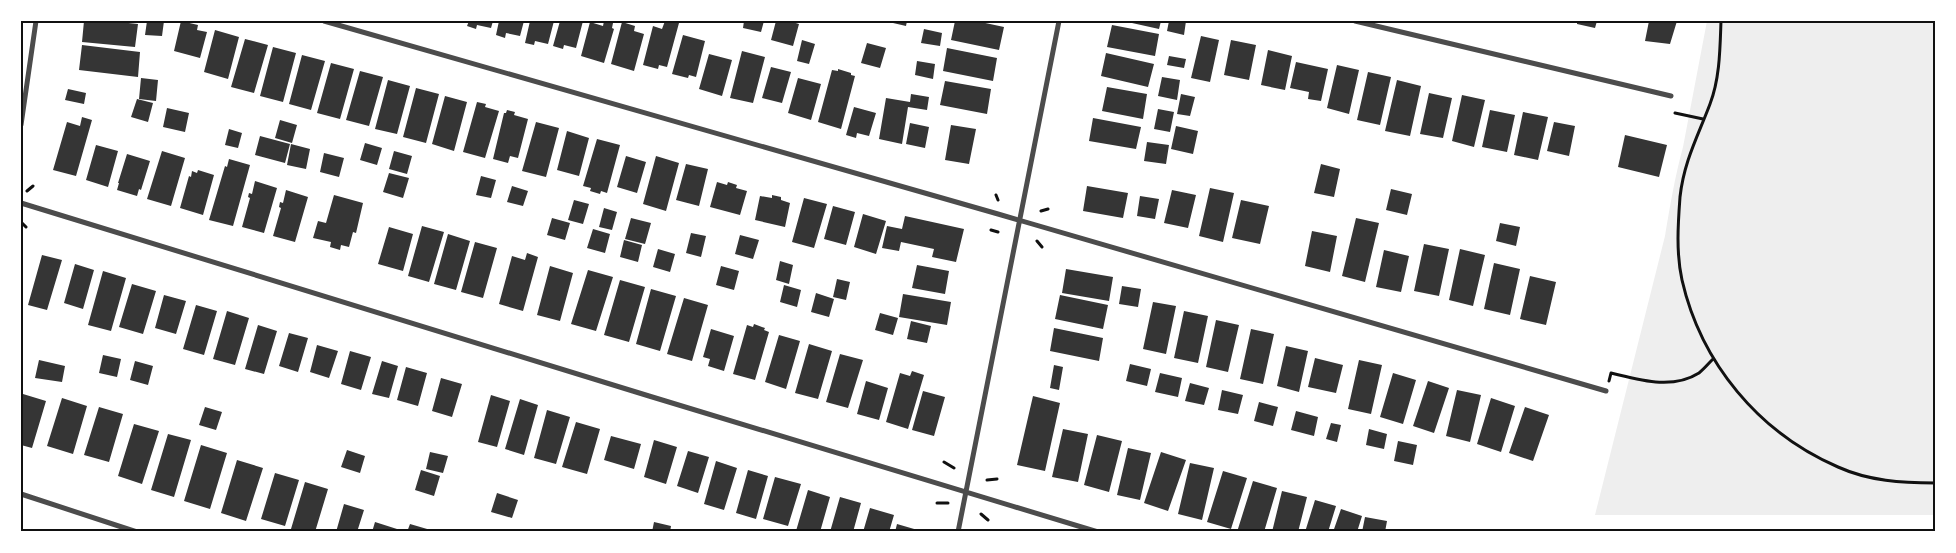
<svg xmlns="http://www.w3.org/2000/svg" width="1956" height="553" font-family="Commissioner,sans-serif">
	<style>
		.green { fill: #eee }
		.building { fill: #353535 }
		.lines { fill: none; stroke-linecap: round; stroke-linejoin: round }
		.path { stroke: #111; stroke-width: 3 }
		.minor { stroke: #4c4c4c; stroke-width: 5 }
		.neatline { fill: none; stroke: #111; stroke-width: 2 }
	</style>
	<rect width="100%" height="100%" fill="#fff"/>
	<path class="green" d="M1707,21h228v494h-340l70,-279c5,-30 10,-60 18,-89z"/>
	<path class="building" d="M84,21h25l29,3 -3,23 -53,-5z
		M147,21h17l-2,15 -17,-1z
		M181,21l17,4 -1,5 10,2 -7,26 -26,-7z
		M469,21h24l-2,7 -14,-3 -1,4 -9,-3z
		M499,21h25l-4,15 -14,-3 -1,5 -9,-3z
		M530,21h24l-6,23 -13,-3 -1,4 -9,-2z
		M560,21h23l-7,27 -12,-3 -1,4 -10,-3z
		M604,21l9,2 -1,5 2,1 -10,34 -23,-7 9,-34 13,4z
		M665,21l14,2 -12,44 -8,-2 -1,4 -15,-4 10,-39 9,3z
		M744,21h20l-3,11 -18,-4z
		M776,21h13l10,3 -6,22 -22,-6z
		M893,21h14l-1,5 -13,-3z
		M955,21h21l28,6 -5,23 -48,-10z
		M1123,21h38l-2,8z
		M1169,21h17l-2,14 -17,-4z
		M1577,21h20l-2,7 -18,-4z
		M1649,21h28l-7,23 -25,-3z
		M622,22l13,4 -1,5 10,3 -10,37 -23,-7z
		M1112,25l47,9 -4,22 -48,-9z
		M924,29l18,4 -2,13 -19,-3z
		M215,30l24,7 -11,42 -24,-7z
		M683,35l22,6 -9,36 -7,-2 -1,3 -16,-4z
		M1201,36l18,4 -9,42 -19,-4z
		M245,39l23,6 -14,48 -23,-6z
		M802,40l13,4 -6,20 -12,-3z
		M1231,40l25,5 -7,35 -25,-5z
		M867,43l19,5 -6,20 -19,-5z
		M82,45l58,7 -2,25 -59,-7z
		M273,47l23,6 -13,49 -23,-6z
		M947,48l50,10 -4,23 -50,-10z
		M1268,50l24,6 -7,34 -24,-5z
		M742,51l23,6 -12,46 -23,-5z
		M1106,53l48,11 -6,23 -47,-11z
		M709,54l23,6 -10,36 -23,-7z
		M302,55l23,6 -14,49 -22,-6z
		M1169,56l17,3 -2,9 -17,-3z
		M917,61l18,3 -2,15 -18,-4z
		M1296,62l32,7 -7,32 -13,-2 1,-7 -19,-4z
		M331,63l23,6 -14,50 -23,-6z
		M1337,65l22,5 -10,44 -22,-6z
		M771,67l20,5 -9,31 -20,-5z
		M838,69l13,4v2l4,1 -14,53 -23,-7 14,-52 6,1z
		M360,71l23,6 -14,49 -23,-6z
		M1368,72l23,5 -11,48 -23,-5z
		M1162,77l18,3 -3,20 -19,-4z
		M141,78l17,2 -2,21 -17,-2z
		M798,78l23,6 -10,36 -23,-7z
		M388,80l22,6 -13,48 -22,-5z
		M1397,80l24,6 -11,50 -25,-5z
		M945,81l46,8 -4,25 -47,-9z
		M1107,87l40,7 -4,25 -41,-8z
		M416,88l23,6 -13,49 -23,-6z
		M68,89l18,4 -2,11 -19,-4z
		M1429,93l23,5 -9,40 -23,-4z
		M911,94l18,3 -2,13 -19,-3 -6,37 -23,-5 7,-41 24,4z
		M1181,94l14,3 -5,19 -13,-2z
		M1462,95l23,5 -11,47 -22,-6z
		M445,96l22,6 -13,49 -22,-7z
		M137,99l16,4 -5,19 -17,-5z
		M477,102l9,2 -1,3 14,4 -14,47 -22,-6z
		M854,107l22,6 -7,23 -12,-3 -1,5 -10,-3z
		M167,108l22,5 -4,19 -22,-5z
		M1158,109l16,3 -4,20 -16,-3z
		M507,110l8,2 -1,3 14,4 -10,39 -8,-2 -2,7 -15,-4 11,-46h2z
		M1490,110l25,5 -8,37 -25,-5z
		M1523,112l25,5 -10,43 -24,-5z
		M82,117l10,3 -16,56 -23,-6 14,-48 13,4z
		M1093,118l48,9 -5,22 -47,-8z
		M280,120l17,5 -5,18 -17,-5z
		M536,122l23,6 -13,49 -24,-6z
		M1554,122l21,4 -6,30 -22,-5z
		M910,123l19,4 -4,21 -19,-4z
		M951,125l25,4 -7,35 -24,-4z
		M1176,126l22,5 -5,23 -22,-5z
		M229,129l13,4 -4,15 -13,-3z
		M567,131l22,7 -10,38 -22,-6z
		M1625,135l42,10 -8,32 -41,-10z
		M260,136l30,8 -5,19 -30,-8z
		M597,139l23,6 -13,48 -6,-2 -1,3 -10,-3 1,-3 -8,-2z
		M1147,142l22,3 -3,19 -22,-3z
		M365,143l17,5 -5,17 -17,-5z
		M291,144l19,5 -4,20 -19,-4z
		M96,145l22,6 -10,36 -22,-7z
		M162,151l23,7 -14,48 -24,-7z
		M394,151l18,5 -5,18 -18,-5z
		M324,153l20,5 -5,19 -19,-5z
		M127,154l23,7 -9,29 -2,-1 -2,7 -20,-6 2,-7h-1z
		M626,156l20,6 -9,31 -20,-6z
		M656,156l23,7 -13,48 -23,-7z
		M229,159l21,6 -17,61 -24,-6 16,-54 2,1z
		M686,164l22,5 -9,37 -23,-6z
		M1321,164l19,5 -6,28 -20,-4z
		M198,170l16,5 -11,40 -23,-7 9,-32 2,1 1,-6 5,2z
		M389,173l20,5 -6,20 -20,-6z
		M481,176l15,4 -5,18 -15,-3z
		M255,181l22,7 -13,45 -22,-6 8,-29 -2,-1 1,-4 3,1z
		M717,182l10,3 1,-3 9,3 -1,3 11,3 -7,24 -30,-8z
		M512,186l16,5 -5,15 -16,-4z
		M1087,186l41,7 -5,25 -40,-7z
		M1210,188l24,5 -11,49 -24,-6z
		M1391,189l21,5 -5,21 -21,-5z
		M286,190l22,7 -13,45 -22,-6 8,-28 -2,-1 1,-5 3,1z
		M1172,190l24,5 -8,33 -24,-5z
		M334,195l29,8 -7,30 -3,-1 -4,15 -8,-2 -1,5 -10,-3 1,-5 -18,-4 5,-17 8,2z
		M772,195l9,2v3l9,3 -5,24 -30,-7 5,-24 12,2z
		M1140,196l19,3 -4,20 -18,-3z
		M804,198l23,6 -13,44 -22,-6z
		M574,200l15,4 -6,20 -15,-4z
		M1241,200l28,6 -9,38 -28,-6z
		M833,206l22,6 -9,33 -22,-6z
		M604,208l13,4 -5,18 -13,-3z
		M863,214l23,7 -10,33 -22,-7z
		M905,216l59,13 -8,33 -24,-5 2,-8 -33,-7 -2,9 -17,-3 5,-22 15,3z
		M552,218l18,5 -5,17 -18,-5z
		M631,218l20,5 -6,21 -20,-5z
		M1356,218l23,5 -14,59 -23,-6z
		M1500,223l20,4 -4,19 -20,-5z
		M422,226l22,6 -15,50 -21,-6z
		M389,227l24,7 -10,37 -25,-7z
		M593,229l17,5 -5,19 -18,-5z
		M1312,231l25,5 -7,36 -25,-6z
		M691,233l15,3 -5,21 -15,-4z
		M448,234l22,7 -14,49 -22,-6z
		M740,235l19,5 -6,19 -18,-5z
		M624,240l18,5 -4,17 -18,-5z
		M475,242l22,6 -14,50 -22,-6z
		M1424,244l25,5 -10,47 -25,-5z
		M658,249l17,5 -5,18 -17,-5z
		M1460,249l25,6 -12,51 -24,-6z
		M1384,250l25,6 -8,36 -25,-5z
		M527,253l11,4 -15,54 -24,-7 13,-48 13,4z
		M42,255l20,5 -15,50 -19,-5z
		M780,261l13,4 -4,19 -13,-4z
		M1494,263l26,6 -10,46 -26,-6z
		M75,264l19,6 -11,39 -19,-6z
		M917,265l32,6 -4,23 -33,-6z
		M550,266l23,7 -13,48 -23,-6z
		M721,266l18,5 -5,19 -18,-5z
		M1066,269l47,8 -4,24 -47,-8z
		M588,270l25,7 -17,54 -25,-7z
		M103,271l23,7 -15,53 -23,-6z
		M1530,276l26,6 -10,43 -26,-6z
		M837,279l13,3 -4,18 -13,-3z
		M620,280l25,7 -16,55 -25,-7z
		M132,284l24,7 -13,43 -24,-7z
		M784,285l17,5 -4,17 -17,-5z
		M1122,286l19,3 -3,18 -19,-3z
		M651,289l25,7 -16,55 -24,-7z
		M816,293l18,6 -5,18 -18,-5z
		M903,294l48,8 -4,23 -48,-8z
		M164,295l22,6 -10,33 -21,-6z
		M1060,295l48,10 -5,24 -48,-10z
		M684,298l24,7 -16,56 -25,-7z
		M1153,302l23,4 -10,48 -23,-5z
		M196,305l21,6 -13,44 -21,-6z
		M227,311l22,7 -14,47 -22,-6z
		M1184,311l24,5 -10,47 -24,-5z
		M880,313l18,5 -5,17 -18,-5z
		M1216,320l23,5 -11,47 -22,-5z
		M911,321l20,5 -4,17 -20,-4z
		M754,324l11,4 -1,2 5,2 -14,48 -22,-6 14,-49 6,2z
		M258,325l19,6 -13,43 -19,-5z
		M1054,328l49,10 -4,23 -49,-10z
		M711,329l23,7 -10,35 -16,-5 2,-7 -7,-2z
		M1251,329l23,5 -11,50 -23,-5z
		M289,333l19,5 -10,34 -19,-6z
		M779,335l21,6 -14,48 -21,-7z
		M809,344l23,7 -14,48 -23,-6z
		M317,345l21,6 -9,27 -19,-6z
		M1286,346l22,5 -9,41 -22,-6z
		M350,351l21,6 -10,33 -20,-6z
		M840,354l23,6 -15,48 -22,-6z
		M103,355l18,4 -4,18 -18,-4z
		M1315,358l28,7 -7,28 -28,-6z
		M39,360l26,6 -3,16 -27,-4z
		M1359,360l23,5 -11,49 -23,-5z
		M135,361l18,5 -5,19 -18,-5z
		M382,361l16,5 -9,32 -17,-4z
		M1130,364l21,5 -4,17 -21,-5z
		M1054,365l9,2 -4,23 -9,-2z
		M406,367l21,6 -9,33 -21,-6z
		M912,371l12,4 -16,54 -22,-7 14,-49 10,3z
		M1160,373l22,5 -4,19 -23,-5z
		M1393,373l23,7 -13,44 -23,-7z
		M441,378l21,6 -10,33 -20,-6z
		M866,381l22,7 -9,32 -22,-6z
		M1428,381l21,7 -15,45 -21,-7z
		M1190,383l19,5 -5,17 -19,-4z
		M1222,390l21,5 -5,19 -20,-4z
		M1457,390l24,5 -11,47 -24,-6z
		M923,391l22,6 -11,39 -22,-6z
		M23,394l23,7 -14,47 -11,-3z
		M491,395l19,6 -13,46 -19,-5z
		M1033,396l27,7 -15,68 -28,-6z
		M62,398l25,8 -14,48 -26,-8z
		M1491,398l24,8 -14,46 -24,-8z
		M520,399l18,6 -14,50 -19,-6z
		M1259,402l19,5 -5,19 -19,-5z
		M99,407l24,7 -14,48 -25,-7z
		M205,407l17,5 -6,18 -17,-5z
		M1525,407l24,8 -16,46 -24,-8z
		M547,410l23,7 -14,47 -22,-6z
		M1296,411l22,6 -4,19 -23,-6z
		M576,422l24,7 -13,45 -25,-7z
		M1331,423l10,2 -4,17 -11,-3z
		M134,424l25,7 -17,53 -24,-8z
		M1063,429l25,5 -10,48 -26,-5z
		M1369,429l18,5 -3,15 -18,-4z
		M168,434l23,6 -17,57 -23,-7z
		M1097,435l25,6 -13,51 -25,-7z
		M611,436l30,8 -7,25 -30,-9z
		M654,440l23,7 -11,37 -22,-7z
		M1398,441l19,4 -4,20 -19,-4z
		M201,445l26,8 -17,56 -26,-8z
		M1128,448l23,5 -11,47 -23,-5z
		M347,450l18,6 -5,17 -19,-6z
		M688,451l21,6 -11,36 -21,-7z
		M430,452l18,4 -5,17 -17,-4z
		M1161,452l25,8 -18,51 -24,-8z
		M237,460l26,8 -17,53 -25,-8z
		M716,461l21,7 -13,42 -20,-6z
		M1190,463l24,5 -12,52 -24,-6z
		M421,470l19,6 -6,20 -19,-6z
		M748,470l20,6 -12,43 -20,-6z
		M1223,471l24,7 -16,51 -24,-7z
		M275,473l24,7 -14,46 -24,-7z
		M775,477l26,7 -13,42 -25,-7z
		M1253,481l24,7 -13,44h-27z
		M305,482l23,7 -13,43h-15l-9,-3z
		M808,490l22,7 -10,35 -24,-1z
		M1282,491l25,6 -9,35h-26z
		M497,493l21,7 -6,18 -21,-6z
		M840,497l21,6 -8,29h-23z
		M1315,500l21,6 -8,26h-23z
		M344,504l20,6 -7,22h-21z
		M870,508l24,7 -5,17h-26z
		M1341,509l21,7 -5,16h-24z
		M1365,517l22,4 -2,11h-23z
		M375,522l22,7 -1,3h-24z
		M654,522l17,4 -1,6h-18z
		M410,524l24,7v1h-27z
		M897,524l24,7v1h-26z"/>
	<g class="lines">
		<path class="path" d="M1721,21c-1,27 -1,57 -11,83 -12,32 -26,57 -30,93 -2,27 -4,56 2,83 19,83 77,153 156,187 31,14 64,16 97,16
			M1675,113l28,6
			M27,191l6,-5
			M996,195l2,5
			M1041,211l7,-2
			M21,222l5,5
			M991,230l7,2
			M1037,241l5,6
			M1609,381l2,-8c29,7 61,17 88,0 5,-4 9,-9 14,-14
			M944,462l10,6
			M987,480l10,-1
			M937,503h11
			M981,514l7,6"/>
		<path class="minor" d="M324,21l674,193 608,177
			M1355,21l316,75
			M21,125l15,-104
			M21,203l628,193 449,136
			M21,494l116,38
			M958,532l101,-511"/>
	</g>
	<rect width="1956" height="553" fill="none" stroke="#ffffff" stroke-width="45"/>
	<rect x="22" y="22" width="1912" height="508" class="neatline"/>
</svg>
